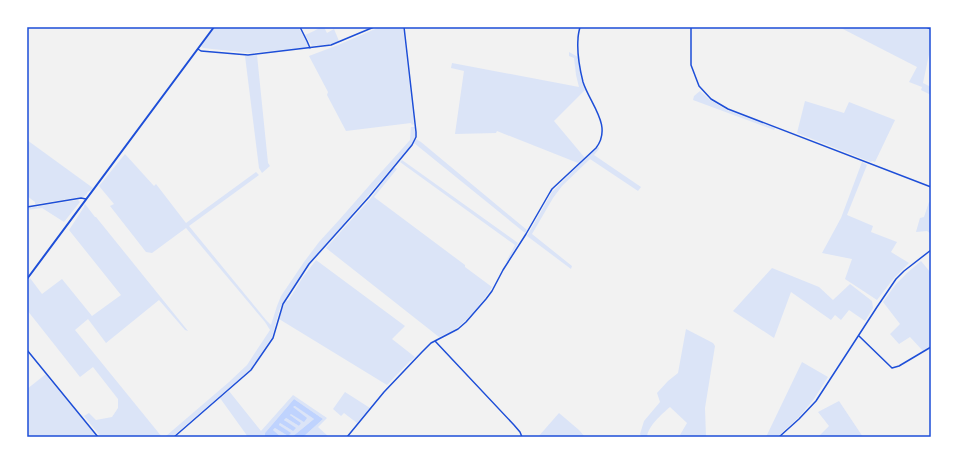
<svg xmlns="http://www.w3.org/2000/svg" width="958" height="464" font-family="Karla,sans-serif">
	<style>
		.green { fill: #dbe4f7 }
		.water { fill: #bfd3fe }
		.lines { fill: none; stroke-linecap: round; stroke-linejoin: round }
		.minor { stroke: #1d4ed8; stroke-width: 1.5 }
		.tertiary { stroke: #1d4ed8; stroke-width: 2 }
		.neatline { fill: none; stroke: #1d4ed8; stroke-width: 1.5 }
	</style>
	<rect width="100%" height="100%" fill="#f2f2f2"/>
	<path class="green" d="M215,27h83c4,7 10,12 10,21l-59,5 -46,-5 -2,-2z
		M321,27h3l3,6 7,-4 5,12 -7,3 -20,2 -7,-11 9,-4z
		M380,27h23l11,97 -2,1 -1,-2 -65,8 -19,-36 1,-3 -19,-36 29,-11z
		M839,27h85l7,3v15l-8,38 8,4v8l-10,-5 1,-3 -13,-5 8,-15z
		M569,52l9,5 3,22 4,11 -31,31 31,37 -7,5 -81,-32 -1,2 -41,1 9,-63 -13,-3 1,-5 127,24 -3,-12 -2,-17 -5,-2z
		M257,55l11,108 2,3 -8,7 -3,-5 -14,-112z
		M700,91l10,9 17,10 48,18 -1,2 -81,-30 1,-4z
		M805,101l39,12 5,-11 46,18 -20,42 -3,-1 -1,1 -74,-29z
		M411,127h4v10l-3,7 -47,55 -59,69 -26,40 -8,29 -21,32 -79,68h-10l4,-1 63,-54 18,-17 23,-35 -5,-8 -79,-94 -34,25 -6,-1 -36,-46 4,-2 -15,-18 26,-32 29,32 2,-2 30,39 70,-51 3,3 -70,51 77,94 5,5 6,-19 4,-10 23,-34 15,-20 21,-23 35,-40 35,-39z
		M416,139l5,3 106,88 -2,3 -111,-90z
		M27,140l66,48 -3,3h-1l-2,2v1l-4,3 -48,7v-2l-8,-6z
		M599,147v2l-5,6 47,32 -3,4 -48,-32 -28,27 -9,12 -21,36 40,32 -1,3 -44,-33 25,-44 44,-44z
		M402,160l116,83 -10,19h-2l9,-17 -115,-83z
		M862,162l5,3 -20,50 26,11 -2,6 26,10 -6,10 18,11 -15,15 -17,22 -32,-21 7,-20 -30,-6 19,-35z
		M394,167l3,2 -23,28 91,68v2l27,20c-6,11 -23,32 -33,39 -6,5 -13,8 -20,11l-113,-89 45,-50z
		M78,200l2,2 -16,20 -22,-14 -15,2v-2z
		M929,202h2v32l-4,-3 -11,1 4,-14 4,-1z
		M85,204l10,13h1l92,114 -3,-1 -26,-30 -53,43 -18,-24 -13,11 87,107h-61l-17,-21 5,-3 7,7 16,-3 6,-9v-9l-25,-32 -13,10 -53,-67v-29l3,-3 12,16 20,-15 30,37 29,-21 -52,-65 15,-23v-1z
		M316,260l89,66 -13,13 23,18 -4,4h-1l-23,24 -108,-66 3,-10 5,-9 1,1 15,-24z
		M921,261l10,12v73l-8,5 -13,-14 -11,7 -9,-10 10,-10 -17,-22 13,-18 11,-11z
		M772,268l47,19 14,13 17,-16 22,17 1,7 -8,13 -16,-11 -8,10 -6,-5 -4,5 -40,-28 -17,46 -41,-27z
		M686,329l27,14 2,3 -10,62 1,29h-24l-2,-2 7,-12 -17,-16c-8,7 -22,19 -23,30h-5l-2,-3 4,-13 16,-19 -3,-9 11,-12 10,-8z
		M802,362l26,15 -14,22 -15,18 -22,20h-11z
		M46,374l5,8h1l45,55h-70v-48z
		M229,391l32,40 32,-36 34,23 -9,9 11,10h-26l20,-18 -29,-20 -29,34v4h-17l-28,-39z
		M345,392l25,16 -13,15 -13,-10 -3,3 -8,-7z
		M839,401l24,36h-45l11,-11 -11,-14z
		M296,406l18,13 -22,18h-11l-8,-7 2,-2 13,8 2,-3 -11,-8 1,-2 13,8 -9,-12 2,-1 13,8 2,-3 -11,-8 1,-2 12,8 -11,-14z
		M559,413l20,17 6,7h-47z"/>
	<path class="water" d="M294,399l29,20 -20,18h-11l22,-18 -19,-13 -2,1 14,11 -3,4 -13,-8 -1,1 11,8 -2,3 -13,-8 -2,2 12,8 -3,3 -13,-8 -1,2 12,8 -3,3 -13,-8 -2,2 8,7h-16v-4z"/>
	<g class="lines">
		<path class="minor" d="M300,27l7,14 3,7
			M691,27v38l8,21 12,13 17,10 203,78
			M926,27l5,2
			M198,49l3,2 47,4 83,-10 43,-18
			M27,207l54,-9 5,1
			M859,336l33,32 7,-2 32,-19
			M435,341l79,84 6,7 2,5
			M27,350l71,87
			M174,437l77,-67 22,-32 10,-34 26,-40 60,-67 43,-52 4,-8v-5l-12,-105
			M347,437l37,-45 38,-40 9,-9 27,-14 8,-7 20,-23 6,-8 11,-21 23,-36 23,-40 3,-5 44,-41c17,-22 -6,-44 -13,-66 -3,-12 -6,-31 -5,-43 0,-4 1,-8 2,-12
			M779,437l20,-18 17,-18 61,-94 19,-28 8,-8 27,-21"/>
		<path class="tertiary" d="M27,279l187,-252"/>
	</g>
	<rect width="958" height="464" fill="none" stroke="#ffffff" stroke-width="56"/>
	<rect x="28" y="28" width="902" height="408" class="neatline"/>
</svg>
